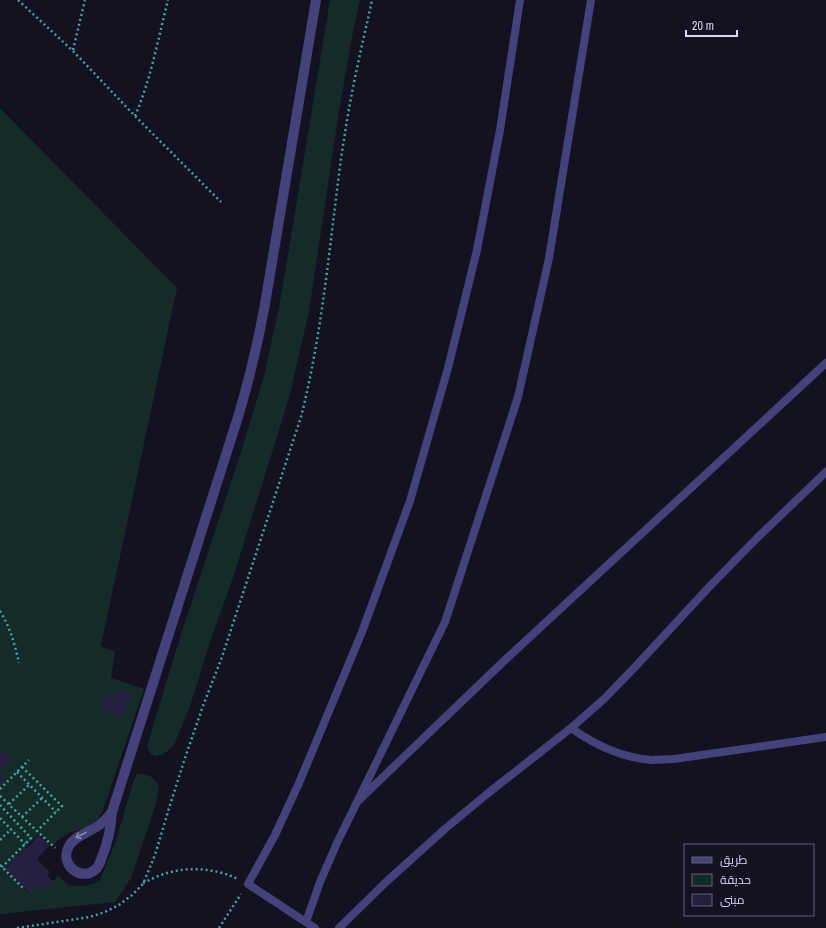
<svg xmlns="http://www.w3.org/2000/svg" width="826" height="928" font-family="'Archivo Narrow',Cairo,sans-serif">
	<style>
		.green { fill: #152b2a }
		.building { fill: #261f40 }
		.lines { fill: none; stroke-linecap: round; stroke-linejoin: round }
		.path { stroke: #3ea6a2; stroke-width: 2.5; stroke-dasharray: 2 3; stroke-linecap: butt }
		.lane { stroke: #45427b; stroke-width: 8 }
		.street { stroke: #45427b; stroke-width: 10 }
		.oneway { stroke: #8885b4 }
	</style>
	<rect width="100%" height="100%" fill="#141121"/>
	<path class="green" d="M330,0h30l-8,37 -13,74 -30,200 -20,87 -30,96 -25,81 -23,64 -21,67 -16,39 -10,9 -9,2 -4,-2 -4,-8 30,-99 21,-64 47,-144 19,-63 16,-74 9,-53z
		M0,108l177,180 -76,358 14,6 -4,26 33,11 -41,121 -5,9 -11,8 -18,6 -11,7 -5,7 -14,-14 -34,37 24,23 9,-10 7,6 13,-13 10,9 13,1 9,-1 10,-5 16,-39 17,-59 4,-8c12,1 15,1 22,12l-4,21 -24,71 -16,24 -115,12z"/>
	<path class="building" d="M118,689l13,4 -8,24 -23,-8 5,-15 10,3z
		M3,751l9,8 -12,11v-16z
		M0,773l6,6 -6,5z
		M39,835l11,10 -13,14 13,13 -3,3 6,6 -8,9 -7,-7 -8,10 -25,-23 20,-22 1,1z"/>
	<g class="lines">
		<path class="path" d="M18,0l55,51 62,65 86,86
			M73,50l12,-50
			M135,116c16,-37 23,-77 33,-116
			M0,611c10,16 15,34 19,52
			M22,767l40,39 -25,25
			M17,772l39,40
			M0,789l29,-29
			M0,796l55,52
			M9,804l20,-19
			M0,805l31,33 -29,29
			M22,817l20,-19
			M0,818l25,26
			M0,840l11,-11
			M0,865l24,24
			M143,883c7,-3 14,-7 21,-9 24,-8 51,-6 74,5
			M17,928l73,-11 15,-5 14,-7 13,-10 11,-11 12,-29 15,-50 16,-50 17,-49 19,-49 79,-240c21,-83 28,-166 39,-251 5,-36 11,-71 19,-107 4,-20 9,-39 13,-59
			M219,928l22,-34"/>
		<path class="lane" d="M571,728c24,17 51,30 81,32 7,0 14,-1 22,-1l152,-22
			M359,800l146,-140 321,-297
			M306,922l14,-40 17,-39 108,-221 73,-225 31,-139 42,-258
			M315,928l-67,-44 27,-49 24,-52 63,-151 48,-131 38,-133 29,-118 23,-120 20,-130
			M339,928l47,-46 60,-54 41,-34 84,-66 33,-29 31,-32 75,-81 47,-48 69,-66"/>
		<path class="street" d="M112,812c-6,8 -12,14 -21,18 -8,5 -17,7 -22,16 -11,18 13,38 28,22 2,-3 4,-7 5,-11 6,-15 9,-28 10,-45l126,-395c11,-37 20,-74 27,-113l51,-304"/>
	</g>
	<defs><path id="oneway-shaft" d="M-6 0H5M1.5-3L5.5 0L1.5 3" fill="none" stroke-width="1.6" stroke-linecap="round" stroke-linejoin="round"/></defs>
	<use class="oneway" href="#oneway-shaft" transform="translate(81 835) rotate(152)"/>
	<rect x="684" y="844" width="130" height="72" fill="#141121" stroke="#646078"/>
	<rect x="692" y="857" width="20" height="6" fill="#45427b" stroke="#646078"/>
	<text x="720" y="864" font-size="12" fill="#dbd6fa">طريق</text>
	<rect x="692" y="874" width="20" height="12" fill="#152b2a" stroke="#646078"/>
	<text x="720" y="884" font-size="12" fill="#dbd6fa">حديقة</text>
	<rect x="692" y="894" width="20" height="12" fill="#261f40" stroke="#646078"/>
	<text x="720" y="904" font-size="12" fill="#dbd6fa">مبنى</text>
	<path d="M686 30v6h51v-6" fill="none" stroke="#dbd6fa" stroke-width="2"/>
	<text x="692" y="30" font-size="12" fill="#dbd6fa" stroke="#141121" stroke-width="3" paint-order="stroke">20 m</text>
</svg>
